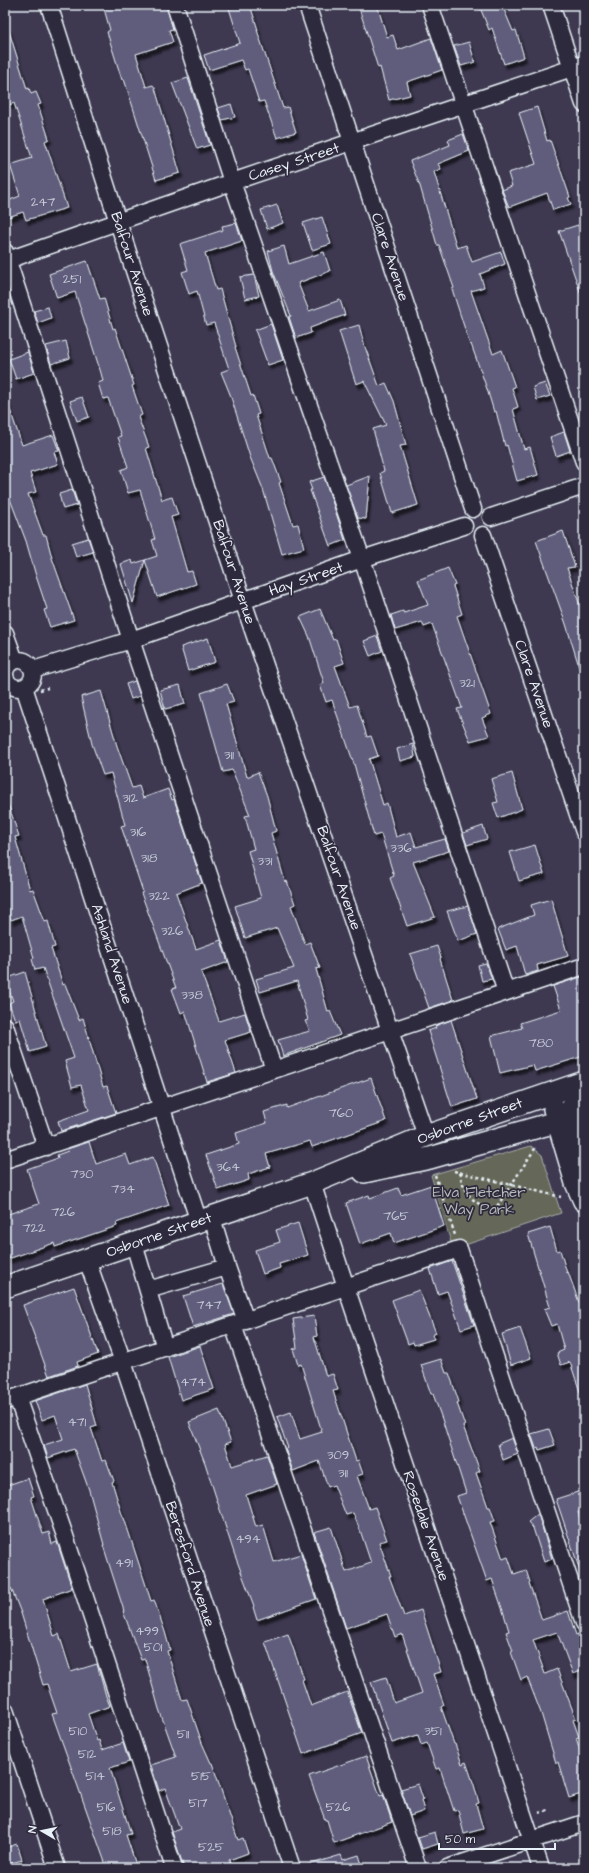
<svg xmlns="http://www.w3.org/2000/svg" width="589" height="1873" font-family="'Architects Daughter',sans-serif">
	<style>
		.green { fill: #656759; stroke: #a6aca8 }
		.building { fill: #605d7b; stroke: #e8f1f8; filter: url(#shadow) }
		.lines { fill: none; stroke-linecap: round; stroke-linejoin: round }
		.minor-casing { stroke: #e8f1f8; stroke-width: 19 }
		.major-casing { stroke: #e8f1f8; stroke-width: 24 }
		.path { stroke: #e8f1f8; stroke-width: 2.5; stroke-dasharray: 3 3; stroke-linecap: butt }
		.minor { stroke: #2f2a3d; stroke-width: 16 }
		.major { stroke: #2f2a3d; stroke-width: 21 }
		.labels { text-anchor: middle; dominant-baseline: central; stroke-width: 3.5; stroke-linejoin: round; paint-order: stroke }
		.number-label { font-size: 13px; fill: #c6ccd9 }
		.street-label { font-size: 15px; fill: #e8f1f8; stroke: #2f2a3d }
		.park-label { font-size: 15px; fill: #b4bab8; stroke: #2f2a3d }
	</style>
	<defs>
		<filter id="shadow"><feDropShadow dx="2.5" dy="4.5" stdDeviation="1" flood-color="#0009"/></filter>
	</defs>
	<rect width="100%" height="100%" fill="#3e3950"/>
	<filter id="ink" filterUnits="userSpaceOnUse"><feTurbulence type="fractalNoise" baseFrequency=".025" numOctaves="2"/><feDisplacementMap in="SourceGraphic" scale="8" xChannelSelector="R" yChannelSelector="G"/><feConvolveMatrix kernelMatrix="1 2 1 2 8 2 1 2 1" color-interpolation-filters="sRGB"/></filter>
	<g filter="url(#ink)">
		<path class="green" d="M531,1146l11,9 19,58 -108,36 -22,-74z"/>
		<path class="building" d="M103,5h63l7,24 -4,1 4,12 -37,12 10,33 7,-2 2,3 25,85 -24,7 -32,-101 -2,1 -15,-48 3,-2z
			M228,5h22l8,25h-1l26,78 5,-1 8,25 -19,6 -13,-37 -5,1 -11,-33 -3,1 -4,-10 -32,10 -5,-15 36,-12z
			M371,5h6l10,32 6,-2 5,15 33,-12 11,32 -35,12 3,13 -21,5 -9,-33 -2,1 -19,-60z
			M479,5h23l11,26 3,-1 8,27 -20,7 -12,-36 -3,2z
			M5,28h3l19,61 2,-1 2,6 5,-2 5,12 -3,1 11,34 -4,2 22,67 -41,12 -3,-8 -18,6v-16l15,-6 -10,-31 22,-7 -18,-55 -5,2 -4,-12z
			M469,42l6,20 -14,4 -7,-20z
			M188,78l22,67 -13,4 -25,-66z
			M231,104l4,13 -13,3 -4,-12z
			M537,107l10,34 3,-1 20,57 -2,1 3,6 -18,6 -6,-17 -38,14 -7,-17 10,-4 -4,-13 28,-9 -17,-51z
			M463,134l6,17 -31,13 3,5 -7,3 23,76 9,-3 6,17 29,-10 4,12 -25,10 4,13 -13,4 22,63 9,-4 13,37 -3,1 6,19 -5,2 11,40 6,-2 8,28 -21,6 -10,-36 -2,1 -9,-35 -2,1 -7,-23 -16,-45 -1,1 -18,-56 2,-1 -15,-43h-2l-17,-59 -10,-25 40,-16 -2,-5z
			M277,205l6,18 -16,6 -6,-19z
			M322,217l9,27 -19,6 -9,-27z
			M236,223l6,18 -37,12 11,37 4,-1 16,58h-1l16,49 2,-1 6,19 -3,1 14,43h2l9,24 -2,1 14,42 5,-1 6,24 -22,6 -19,-65 -13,-32 -20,-63 -9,-22 8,-3 -15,-46 -8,2 -9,-34 -8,3 -7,-22 6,-2 -8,-26 43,-14 -1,-4z
			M578,225l6,17v54l-2,1 -23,-66z
			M284,246l5,18 35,-12 6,19 -32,12 11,28 31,-11 5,15 -35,13 1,5 -15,5 -7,-21 2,-1 -18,-45 -5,-20z
			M87,261l13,38 4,-1 9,31 2,-1 19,57 -2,1 10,29 -4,2 11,30 -3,1 16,52 10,-3 6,18 -7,2 16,55 5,-1 4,13 -39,13 -12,-37 -12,43 -12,-39 11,-4 1,4 24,-8 -5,-16 3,-1 -15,-49 -12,3 -7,-23 7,-3 -10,-30 3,-1 -13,-38 -5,1 -5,-16 5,-2 -2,-8 -26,-81 -18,6 -8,-24z
			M254,275l5,21 -14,3 -5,-22z
			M48,307l3,11 -13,5 -4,-12z
			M271,324l12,36 -15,5 -13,-35z
			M359,325l5,19 15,42 7,-3 8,18 12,44 -6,1 18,59 -26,8 -12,-40 4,-2 -11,-42 13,-4 -22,-44 -8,3 -17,-53z
			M66,341l4,17 -19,6 -5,-18z
			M28,352l6,21 -18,6 -7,-20z
			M545,383l5,13 -13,4 -4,-13z
			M82,397l7,20 -12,4 -7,-20z
			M7,401l15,44 31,-10 6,16 -5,1 4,12 -28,9 6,19 -8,2 15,41h3l6,23 22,62 -24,7 -6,-17 3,-1 -11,-33 -10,-35 -21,-55v-84z
			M564,432l6,19 -14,5 -6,-19z
			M370,476l-4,43 -8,-1 -12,-33z
			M324,477l21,63 -15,6 -20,-56h2l-3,-8z
			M72,490l5,15 -14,4 -4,-15z
			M563,531l12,36 -8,1 17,49v55l-3,1 -15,-49 -30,-83z
			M88,538l5,14 -17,5 -4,-14z
			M448,568l7,17 -2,1 9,28 -5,2 34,98 -9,4 7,18 -19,5 -13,-32 5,-1 -30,-84 -8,3 -2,-5 -27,8 -4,-15 12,-4 1,2 24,-8 -10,-25z
			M320,609l13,31 3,-1 8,24 -9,3 15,41 7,-2 10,32 4,-1 7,20 -9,3 14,46 4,-2 9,34 15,-5 5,15 29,-8 4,12 -36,11 22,55 -28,9 -17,-48 4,-2 -13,-42 -7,2 -20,-72 -22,-64 -6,2 -6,-17 4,-2 -15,-47 -9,-19z
			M377,636l5,15 -12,5 -6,-15z
			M208,638l7,24 -27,9 -7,-24z
			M135,681l5,15 -9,3 -5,-15z
			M227,684l7,18 -8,2 21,73 11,-5 9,24 9,35 -5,2 14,49 2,-1 8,23 -4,2 14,38 5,-2 10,26 -4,1 12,43 2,-1 10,24 -57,21 -5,-16 32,-9 -5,-10 3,-1 -11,-39 -37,11 -4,-13 38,-11 -17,-40 -32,10 -10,-32 26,-8 -13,-47 6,-2 -9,-33 5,-1 -18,-45 -9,2 -22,-79z
			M180,685l5,19 -20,5 -5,-19z
			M101,691l16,55 15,42 7,-2 4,12 25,-9 4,11 2,-1 28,84 -26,10 20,56 25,-9 7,22 -27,10 18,49 26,-8 6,19 -26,8 11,33 -29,9 -22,-71 -4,2 -9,-24 4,-1 -35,-95 2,-1 -22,-66 4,-1 -14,-52 -8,2 -11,-31 -11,-47z
			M413,744l2,13 -15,4 -3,-12z
			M512,773l10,36 -24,9 -5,-15 5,-1 -7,-23z
			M7,801l12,35 -4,1 15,53 3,-1 12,33 3,-1 7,26 -4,1 12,37 2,-1 14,36 4,-2 20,69 4,-1 9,27 -55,18 -3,-10 31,-11 -8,-25 -9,2 -7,-26 9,-3 -31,-90 -8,2 -3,-11 2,-1 -12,-42 -11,4 -6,-16v-102z
			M483,826l4,13 -20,6 -4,-12z
			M535,845l9,29 -25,7 -9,-29z
			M551,899l17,57 -31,9 1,6 -13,4 -8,-29 -11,4 -8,-21 36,-14 -3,-10z
			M468,906l9,28 -19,7 -11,-30z
			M437,946l4,12 -1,1 13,41 -24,8 -19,-54z
			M486,963l6,16 -10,2 -4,-16z
			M25,972l21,75 -16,5 -10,-33 -5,1 -6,-17 4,-2 -8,-22z
			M584,976v80l-49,15 -2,-6 -33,8 -9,-37 31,-8 -2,-5 41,-13 -8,-24z
			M451,1020l26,79 -25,8 -24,-76 8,-3 -1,-2z
			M371,1078l15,43 -74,26 -2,-6 -44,13 4,13 -22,7 1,6 -31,10 -12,-35 33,-11 -3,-11 31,-10 -3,-11 23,-7v3z
			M89,1142l7,22 30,-10 4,11 23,-8 16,48 -53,18 1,3 -62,21 -1,-4 -49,17v-45l34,-11 -12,-35 31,-11 -1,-3 11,-4 -1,-2z
			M431,1185l13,41 -50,17 -3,-10 -31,11 -14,-41 23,-8 1,3 28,-10 3,7z
			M298,1223l10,32 -29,9 1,4 -17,6 -8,-24 25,-8 -4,-12z
			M550,1227l7,24 3,-1 7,23 1,-1 16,44v81l-2,1 -12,-36 -9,3 -4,-12 7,-3 -7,-26 -6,2 -7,-17 6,-2 -22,-73z
			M452,1261l22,64 -13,4 -14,-38 -9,3 -8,-25z
			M223,1284l11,30 -41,13 -10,-31z
			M74,1287l24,67 -21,8 1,4 -29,10 -26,-71z
			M419,1290l17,43 -4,2 2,4 -20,6 -1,-3 -5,2 -16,-44z
			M314,1316l3,20 -3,1 12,39 7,-2 5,16 -5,1 23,70 2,-1 5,14 -6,2 12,33 6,-2 12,33 -8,2 12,34h-2l15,40 17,-6 20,62 -8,2 11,31 -3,2 13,37h1l7,20 4,-2 8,23 5,18 -3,1 7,25 -19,5 -6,-24 -4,1 -14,-43 -4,1 -9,-26 -6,2 -3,-10 -26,8 -21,-61 15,-5 8,26 28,-10 -20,-59 -7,3 -8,-23 -41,14 -32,-96 17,-5 15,45 25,-9 -11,-33 -7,-17 -7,2 -12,-30 -6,2 -9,-26 -26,10 -8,-22 3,-1 -11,-31 14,-5 9,27 22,-7 -21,-68 -3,1 -5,-16 4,-1 -4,-29z
			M520,1328l11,30 -20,7 -9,-31z
			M200,1346l14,43 -33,11 -13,-43z
			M441,1359l5,14h3l10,29 -2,1 8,23h-2l17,45 -4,2 12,34h2l5,14 -5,1 13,37 5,-2 6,17 12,-4 4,12 -1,1 13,37 26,-9 8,24 2,-1 6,15v21l-11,4 -16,-42 -24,8 12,34 12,-5 19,50 -3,1 6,17 -3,1 8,24v31l-15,5 -11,-36 -2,1 -15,-50 -14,-36 -6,3 -10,-28 2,-1 -7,-19 3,-1 -5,-17 -12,-35 -5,2 -30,-85 9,-3 -24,-74 -9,-25h-2l-10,-29z
			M85,1384l12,42 -6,2 11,33 4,-1 8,21 -2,1 11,36h1l27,83 3,-1 11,32 5,18 -3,1 15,49 5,-1 15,44 9,20h1l26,77 5,-2 5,15 -19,7 2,8h-47l-12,-36 8,-3 -15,-41 -6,3 -8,-26 25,-8 -17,-48 -14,-50 -4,1 -18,-49h1l-21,-66h1l-15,-55 -15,-41 -26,9 -4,-13 19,-6 -8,-24 -13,5 -7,-19z
			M219,1410l12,32 -6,2 7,22 35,-11 10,29 -31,11 10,32 7,-2 11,37 27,-8 15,45 -59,21 -4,-13 1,-1 -20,-53 -29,-90 -16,-41z
			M549,1429l6,16 -16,5 -1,-3 -2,1 -5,-14z
			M512,1438l6,16 -15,6 -5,-16z
			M28,1478l6,18 -3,1 12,37 6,-2 3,12 5,-2 15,46 -29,11 11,37 5,-2 12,38 26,-8 9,32 4,10 -22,8 9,27 2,-1 3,10 21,-7 6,19 -19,6 21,66 -5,1 11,33h-30l-51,-143 -4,-11 5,-1 -10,-29 -4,1 -22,-72 -10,-25 -6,3v-45l5,-1 -5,-14v-45z
			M584,1490v21l-6,1 6,20v41l-3,1 -25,-75z
			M538,1514l14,45 -8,3 -11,-34 -5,-6z
			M288,1634l16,45 -2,1 9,26 36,-14 15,41 -59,21 -38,-112z
			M366,1756l14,40 3,-1 9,27 -58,21 -7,-23h-2l-16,-44z
			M418,1784l5,15 -2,1 3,11 -14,5 -9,-27z
			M435,1832l3,12 -16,5 -4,-12z
			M17,1844l5,16 -17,5v-17z
			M341,1855l2,5 16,-5 4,13h-54l-1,-3z"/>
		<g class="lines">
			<g class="minor-casing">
				<path id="minor" d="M49,5l69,217 125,379 183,535
					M175,5l57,177 130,377 144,433
					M307,5l166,504
					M430,5l154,457
					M551,5l33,99
					M5,252l126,388 143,430
					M5,261l227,-79 352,-118
					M491,517l93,-31
					M483,535l101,297
					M5,633l10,28
					M5 674a14 14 0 1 1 28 0a14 14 0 1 1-28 0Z
					M33,670l98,-30 231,-81 102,-33
					M24,687l175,535
					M5,1026l41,121
					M5,1160l579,-194
					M312,1183l34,104 195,581
					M134,1244l31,104
					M87,1260l36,102 169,506
					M227,1267l19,54
					M148,1290l79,-23 -15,-49
					M233,1325l185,543
					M17,1397l47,136 110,335
					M5,1401l454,-152 125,374
					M5,1710l52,158
					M447,1868l137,-45"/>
			</g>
			<g class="major-casing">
				<path id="major" d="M573,1103l11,48
					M554,1109l22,74 8,18
					M364,1172l66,-14 154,-44
					M5,1287l307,-104 114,-47 158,-54"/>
			</g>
			<path class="path" d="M40,690l8,-2
				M454,1171l107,26
				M460,1172c3,27 23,39 48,39
				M435,1175l20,60
				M494,1211l42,-64
				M539,1813l9,-3"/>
			<use href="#minor" class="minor"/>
			<use href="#major" class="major"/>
		</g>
	</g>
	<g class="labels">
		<g class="number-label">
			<text x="43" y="202">247</text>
			<text x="72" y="279">251</text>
			<text x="467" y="683">321</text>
			<text x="229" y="755">311</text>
			<text x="130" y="798">312</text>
			<text x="138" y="832">316</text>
			<text x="401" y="848">336</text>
			<text x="149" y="858">318</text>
			<text x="265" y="861">331</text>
			<text x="159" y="896">322</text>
			<text x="172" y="931">326</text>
			<text x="192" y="995">338</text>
			<text x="541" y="1043">780</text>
			<text x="341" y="1113">760</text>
			<text x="228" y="1167">364</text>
			<text x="82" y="1174">730</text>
			<text x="123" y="1189">734</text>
			<text x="63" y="1212">726</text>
			<text x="396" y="1216">765</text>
			<text x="34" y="1228">722</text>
			<text x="209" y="1305">747</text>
			<text x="193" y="1382">474</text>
			<text x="77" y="1422">471</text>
			<text x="338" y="1455">309</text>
			<text x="343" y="1473">311</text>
			<text x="248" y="1539">494</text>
			<text x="124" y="1563">491</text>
			<text x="147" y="1631">499</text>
			<text x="153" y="1647">501</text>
			<text x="78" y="1731">510</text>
			<text x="433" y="1731">351</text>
			<text x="183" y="1734">511</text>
			<text x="87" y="1754">512</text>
			<text x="95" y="1776">514</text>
			<text x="201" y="1776">515</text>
			<text x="198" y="1803">517</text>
			<text x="106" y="1807">516</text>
			<text x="338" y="1807">526</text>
			<text x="112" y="1831">518</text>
			<text x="211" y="1847">525</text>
		</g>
		<g class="street-label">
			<text transform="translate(294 162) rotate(-18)">Casey Street</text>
			<text transform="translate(390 257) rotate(72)">Clare Avenue</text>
			<text transform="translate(132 264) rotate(72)">Balfour Avenue</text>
			<text transform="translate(234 572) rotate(72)">Balfour Avenue</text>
			<text transform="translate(306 579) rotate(-19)">Hay Street</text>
			<text transform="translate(534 684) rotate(71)">Clare Avenue</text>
			<text transform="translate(339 878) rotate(71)">Balfour Avenue</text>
			<text transform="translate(112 954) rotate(72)">Ashland Avenue</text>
			<text transform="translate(470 1121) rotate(-20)">Osborne Street</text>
			<text transform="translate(159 1235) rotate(-19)">Osborne Street</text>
			<text transform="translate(426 1526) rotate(71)">Rosedale Avenue</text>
			<text transform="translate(190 1564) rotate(72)">Beresford Avenue</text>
		</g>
		<g class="park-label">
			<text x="479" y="1192">Elva Fletcher<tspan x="479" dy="17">Way Park</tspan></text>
		</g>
	</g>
	<rect width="589" height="1873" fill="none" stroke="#2f2a3d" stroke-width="20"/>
	<rect x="10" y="10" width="569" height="1853" fill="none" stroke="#e8f1f8" stroke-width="1.5" filter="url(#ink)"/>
	<g transform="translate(42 1831) rotate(279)" stroke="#2f2a3d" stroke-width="3" paint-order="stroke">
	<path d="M0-3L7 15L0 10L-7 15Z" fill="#e8f1f8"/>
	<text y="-6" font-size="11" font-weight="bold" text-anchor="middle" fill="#e8f1f8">N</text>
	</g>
	<path d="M439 1843v6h116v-6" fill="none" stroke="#e8f1f8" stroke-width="2"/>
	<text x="445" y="1843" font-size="12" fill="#e8f1f8" stroke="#2f2a3d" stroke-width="3" paint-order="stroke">50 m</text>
</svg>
